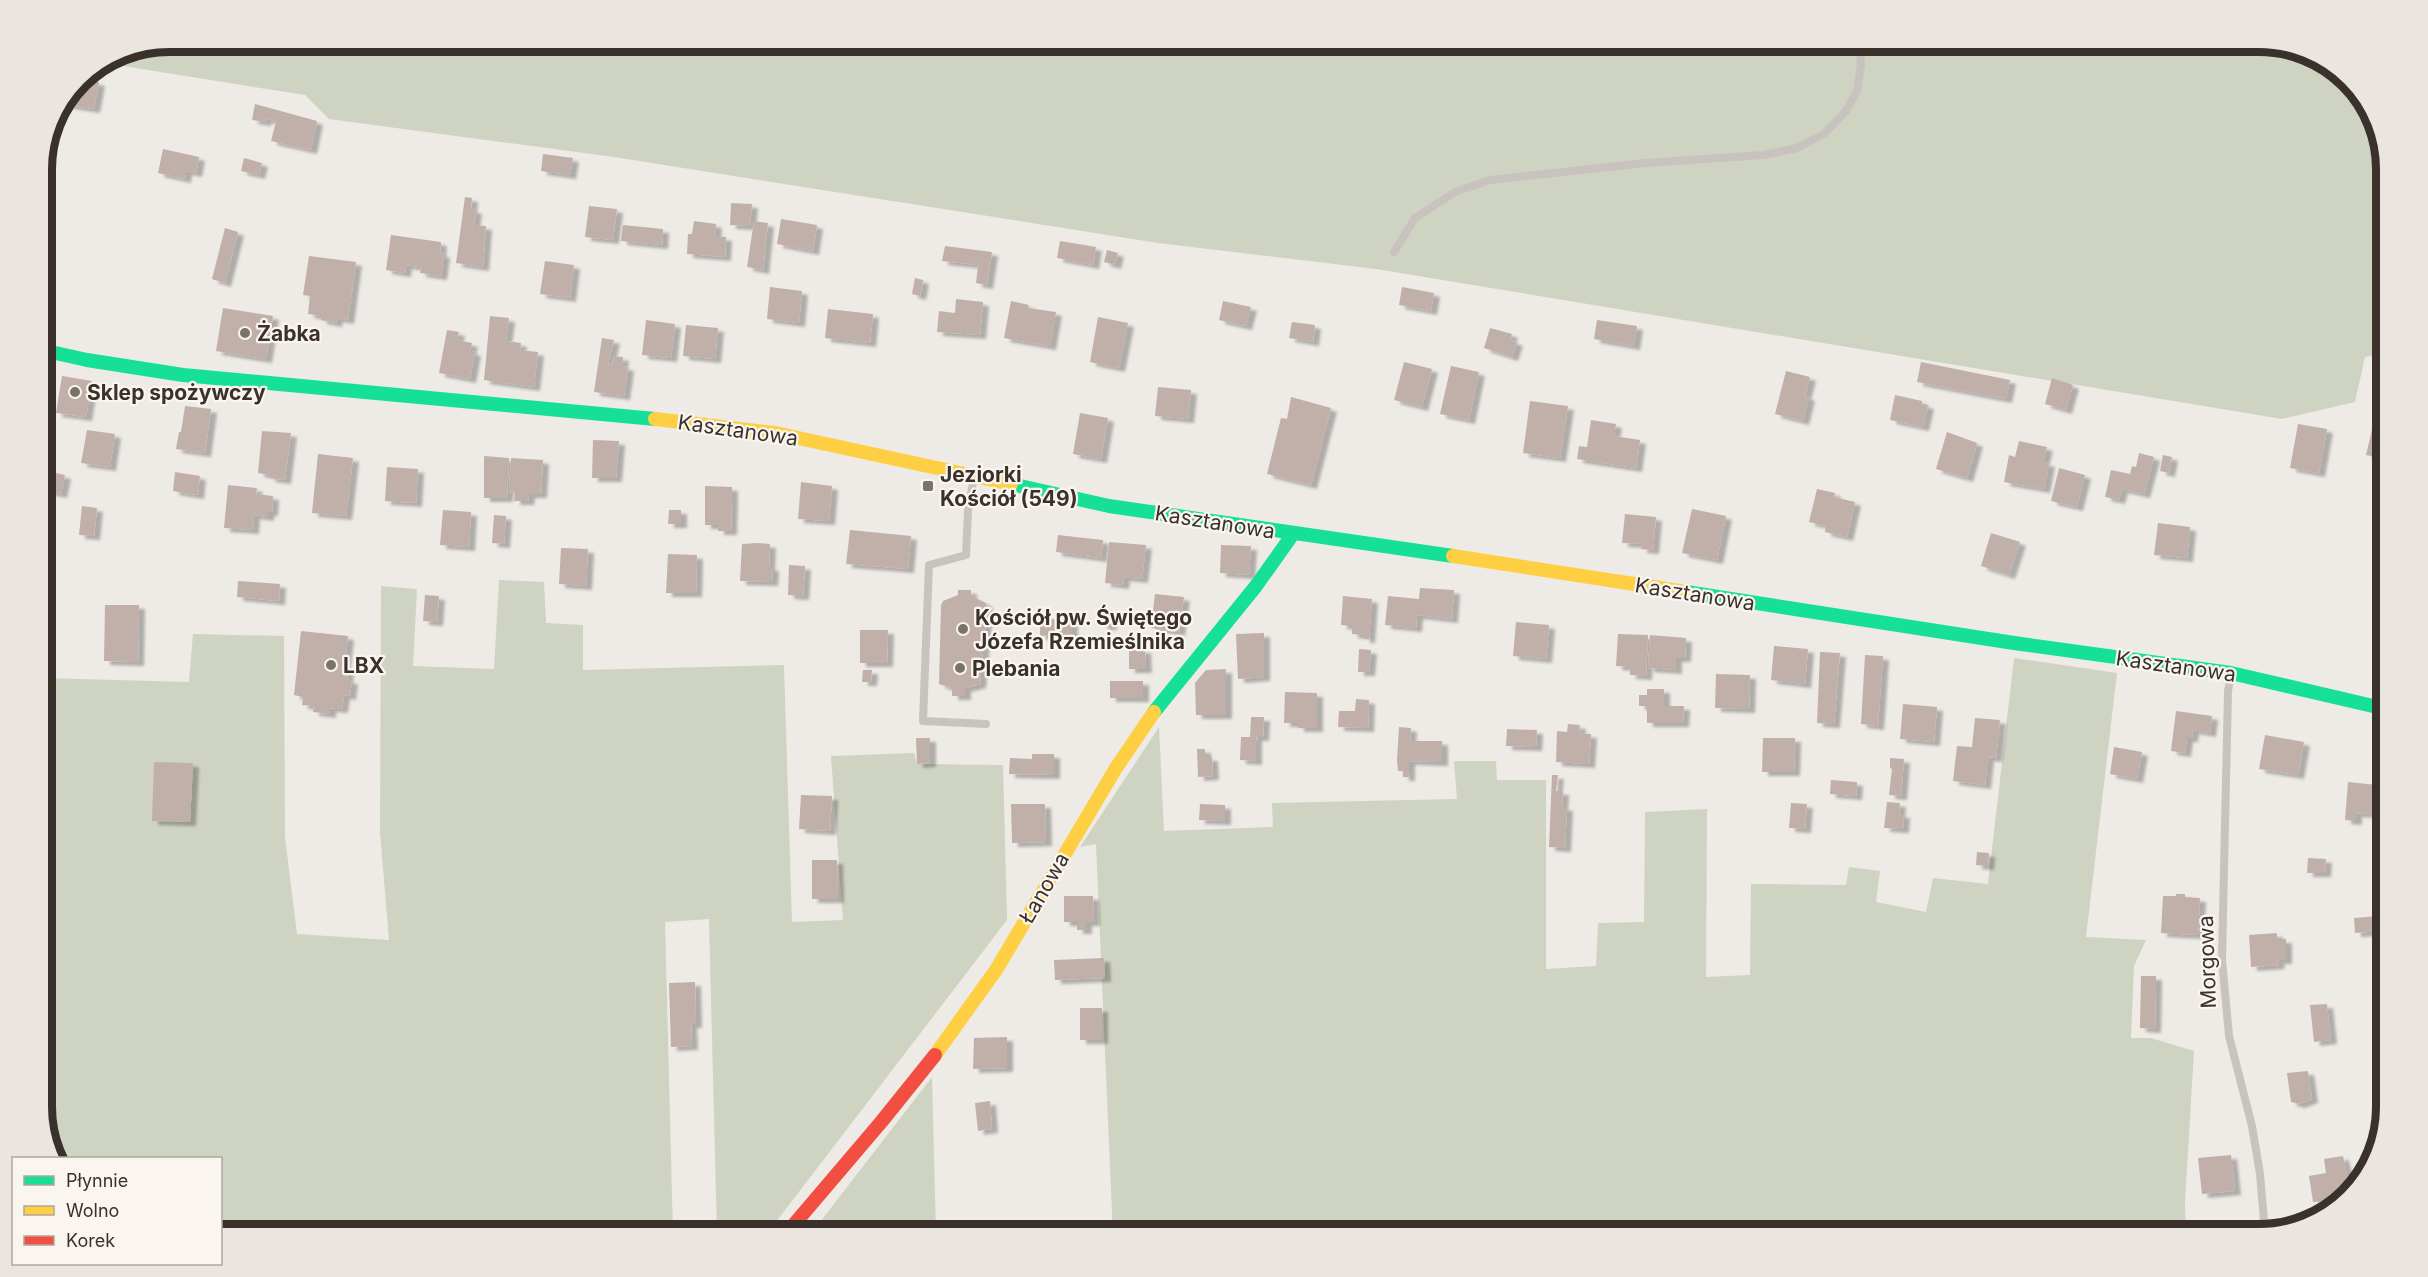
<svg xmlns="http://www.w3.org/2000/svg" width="2428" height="1277" font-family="Inter,sans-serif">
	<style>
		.green { fill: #cfd3c1 }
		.building { fill: #c1b0a9; filter: url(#shadow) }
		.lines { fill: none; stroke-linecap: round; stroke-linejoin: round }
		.lane { stroke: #c8c3be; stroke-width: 8 }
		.fast { stroke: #16e098; stroke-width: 14 }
		.slow { stroke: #ffcf43; stroke-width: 14 }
		.jam { stroke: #f24e42; stroke-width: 14 }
		.poi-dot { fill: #79726d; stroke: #faf5ef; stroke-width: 2 }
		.labels { text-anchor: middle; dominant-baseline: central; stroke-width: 4.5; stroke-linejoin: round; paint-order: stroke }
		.poi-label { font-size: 21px; font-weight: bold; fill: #3a312c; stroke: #faf5ef; text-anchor: start }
		.street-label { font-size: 21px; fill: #3a312c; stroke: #faf5ef }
		.rim { fill: none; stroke: #3a312c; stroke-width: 8 }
	</style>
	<defs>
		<filter id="shadow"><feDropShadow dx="6" dy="4" stdDeviation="1.5" flood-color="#0004"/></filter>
	</defs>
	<rect width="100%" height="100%" fill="#eeeae6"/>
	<path class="green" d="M170,42h2088l57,13 50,44 21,63v191l-21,4 -10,45 -73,17 -906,-150 -218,-26 -544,-86 -285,-38 -24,-24 -201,-32 17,-11z
		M499,580l45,2 2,41 37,2v45l201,-5 8,257 51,-2 -12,-164 83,-3 3,11 86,1 4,155 -241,315h-49l-8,-316 -44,3 8,313h-452l-1,-77h-163l-15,-42v-438l147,4 4,-48 91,2 1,201 12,97 92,6 -9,-108 1,-246 36,3 -4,77 81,3z
		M2014,658l103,15 -31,264 60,3 -12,26 -3,72h20l43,13 -9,151 1,33h-1073l-17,-391 -16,3 79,-120 5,104 109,-4 -1,-24 185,-4 -3,-38h42l1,19h49v189l50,-3 2,-43 46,-1 1,-110 62,-3 -1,168 44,-2 1,-91 95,1 3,-18 31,4 -4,31 50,10 7,-34 55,6z
		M2381,952h5v97l-9,-1z
		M932,1077l4,158h-126z"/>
	<path class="building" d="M80,79l19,3 -5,27 -31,-5z
		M255,104l62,17 -6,29 -40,-9 5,-20 -10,-2 -1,3 -13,-2z
		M163,149l36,8 -3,16 -10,-2 -1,8 -27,-6z
		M543,154l30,4 -3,17 -29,-4z
		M244,158l18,5 -3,12 -18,-4z
		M465,197l7,1 -1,11 5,1 -2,15 12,1 -3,41 -27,-4z
		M731,203l21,1 -2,22 -20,-1z
		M589,206l28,3 -4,31 -28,-3z
		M781,219l36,6 -4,26 -36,-7z
		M694,221l22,3 -1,12 11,1 -1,20 -38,-3 1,-20h4z
		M754,221l14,2 -5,47 -16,-3z
		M623,225l40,4 -1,16 -41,-4z
		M225,228l13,4 -13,51 -13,-4z
		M391,235l50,7 -1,11 4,1 -3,22 -21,-3 1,-6 -15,-2 -1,8 -19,-3z
		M1060,241l36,6 -3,18 -36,-7z
		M945,246l47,6 -5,33 -11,-2 2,-18 -36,-4z
		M1107,250l11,3 -3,12 -11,-3z
		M309,256l47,6 -8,58 -11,-2 -1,5 -15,-3v-4l-13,-2 2,-18 -7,-1z
		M545,261l29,4 -4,33 -30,-4z
		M915,278l8,2 -3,16 -8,-2z
		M770,287l32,4 -3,32 -32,-4z
		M1402,287l32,6 -3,18 -32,-6z
		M956,299l27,3 -3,33 -43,-3 2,-21 16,2z
		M1011,301l18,4 -1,3 28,4 -6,34 -46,-8z
		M1223,301l28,6 -5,19 -27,-6z
		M223,308l50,8 -7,43 -50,-8z
		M828,309l45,5 -3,29 -45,-5z
		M490,316l19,2 -3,23 15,2 -1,7 18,2 -4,35 -50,-7z
		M1098,317l30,6 -9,45 -29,-6z
		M646,320l29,4 -4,34 -29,-3z
		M1597,320l40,6 -3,20 -40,-7z
		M1292,322l23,3 -2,17 -24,-4z
		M686,325l32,3 -3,31 -32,-3z
		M1490,328l22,6 -2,6 7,2 -5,15 -28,-9z
		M447,330l12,2 -2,8 15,3 -2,8 5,1 -5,27 -31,-6z
		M602,338l12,2 -6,24 4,1 2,-9 9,1 -1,9 6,1 -4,29 -30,-4z
		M1404,362l28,7 -10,38 -28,-7z
		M1921,362l89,18 -4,19 -89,-17z
		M1451,366l28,6 -10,48 -29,-6z
		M1786,371l24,6 -5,19 4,1 -6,24 -28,-7z
		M62,376l30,5 -6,36 -30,-4z
		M2052,378l21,7 -7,25 -21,-6z
		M1158,387l33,3 -3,29 -33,-3z
		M1895,395l27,6v3l6,1 -5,22 -33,-7z
		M1291,397l40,11 -20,77 -44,-11 14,-56 6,1z
		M1530,401l38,5 -8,52 -37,-5z
		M185,406l26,3 -6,44 -29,-4 3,-17h2z
		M1080,413l28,5 -7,41 -28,-5z
		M1591,420l25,4 -2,12 26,4 -4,28 -59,-9 2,-13 8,1z
		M2374,421l12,2v17l-4,18 -16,-3z
		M2298,424l29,5 -8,44 -29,-5z
		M87,430l28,4 -5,33 -29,-4z
		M262,431l29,2 -6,47 -16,-2 1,-3 -12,-2z
		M1947,432l30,11 -10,35 -31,-9z
		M593,440l26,1 -3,37h-24z
		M2019,441l28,6 -4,15 6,1 -5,26 -40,-7 5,-27 6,2z
		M2139,453l15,4 -10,37 -22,-5 -3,11 -14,-3 6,-27 19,4 2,-8 4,1z
		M318,454l35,4 -7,58 -34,-3z
		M2163,455l9,2 -3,16 -9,-2z
		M484,456l25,2 -2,40h-23z
		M511,458l32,2 -2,34h-12l-1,7h-14l1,-8 -6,-1z
		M387,467l31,2 -2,34 -31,-2z
		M2059,468l26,7 -8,32 -26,-6z
		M42,470l23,5 -4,19 -19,-4z
		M175,472l25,4 -2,19 -25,-4z
		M801,482l31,4 -3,35 -31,-2z
		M228,485l29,3 -1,6 17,2 -1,16h-4v5l-14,-2 -1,15 -29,-2z
		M705,486l27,1 -1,44h-13v-6h-13z
		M1817,489l18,4 -1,4 21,5 -8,35 -22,-5 1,-6 -17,-4z
		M82,506l15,2 -3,28 -15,-1z
		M1692,509l34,7 -9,44 -35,-7z
		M443,510l28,2 -2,35 -29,-2z
		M669,510h12v14h-13z
		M1625,514l31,3 -3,33 -12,-1 1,-5 -20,-1z
		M494,515l12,1 -2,28 -12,-1z
		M2158,523l32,4 -3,31 -33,-3z
		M850,530l61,6 -3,33 -62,-5z
		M1991,533l29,9 -11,33 -28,-9z
		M1058,535l45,5 -2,18 -45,-6z
		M1109,542l37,3 -4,34 -18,-2 -1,8 -18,-2z
		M757,543l13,1 -1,23h4l-1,15 -32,-1 2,-37z
		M1221,545l30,1 -2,29 -29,-2z
		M561,548l27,1 -2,37 -27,-2z
		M668,554l29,1 -1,38h-30z
		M789,565l16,1 -2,30 -15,-1z
		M238,581l42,3 -1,17 -42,-4z
		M1420,588l34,2 -2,29 -35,-4 -1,13 -31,-3 3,-29 31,3z
		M958,590h13v6l15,7 1,6 -7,75 -15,4v8h-13v-8l-13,-4 2,-79 2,-4 15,-6z
		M1155,594l29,3 -5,35 -28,-4z
		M425,595l14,1 -2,26 -14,-1z
		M1343,596l29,3 -3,40h-5v-4l-12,-1v-8l-11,-1z
		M105,605h34l-1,57 -34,-1z
		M1103,611h9l-1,15h-9z
		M1040,619h32v16l-32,1z
		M1516,622l33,3 -3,34 -33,-3z
		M860,630h28l-1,33h-27z
		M301,631l47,5 -4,34h4l-1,10h5l-2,16 -6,-1 -2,14 -12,-1v6l-17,-2 1,-6 -12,-1 1,-8 -9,-2z
		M1264,633v44l-26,2 -2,-45z
		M1618,634l30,1 -2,41 -16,-1v-8l-14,-1z
		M1650,635l36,3 -1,20h-9v12l-28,-2z
		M1774,646l34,3 -3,35 -34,-4z
		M1145,649l1,20h-17v-19z
		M1359,649l12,1 -2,22h-11z
		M1820,652l20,1 -6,71 -17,-1z
		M1865,655l18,1 -5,70 -17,-2z
		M1226,669v46h-30l-1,-32 11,-13z
		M863,670h9l-1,12h-9z
		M1716,674l34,1 -1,34 -34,-1z
		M1110,681h33v17h-33z
		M1647,689h17v17h20l-1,17h-36v-17h-8v-11h8z
		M1285,692l32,1v35h-19v-5h-14z
		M1356,699l13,1 -1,28 -30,-1 1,-16h16z
		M1903,704l34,3 -3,35 -34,-3z
		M2176,711l36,5 -2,17 -17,-3 -1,8h-5l-2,15 -14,-2z
		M1251,717h13l-1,20h-7v24l-16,-1 1,-23h9z
		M1975,718l25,2 -4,38 -8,-1 -3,28 -32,-4 4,-35 15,1z
		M1568,724l12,1 -1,8 12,1 -2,30 -33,-2 1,-31 10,1z
		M1399,727l12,1 -1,13h32v21l-33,-1v16h-6v-6h-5l-1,-11z
		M1507,729l30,1 -1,17 -30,-1z
		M2265,735l39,7 -6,33 -39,-6z
		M916,738h14v25l-13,1z
		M1763,738h32l-1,34h-32z
		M2114,747l28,5 -5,27 -27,-5z
		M1197,749h8v8h7l1,19 -15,1z
		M1032,754h22v21l-45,-1 1,-16 22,1z
		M1890,758l14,1 -3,37 -12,-1 3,-26 -2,-1z
		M154,762l39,1 -3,59 -38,-1z
		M1552,775h6l-2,16h7l-1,16h5l-2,41 -16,-1z
		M1831,780l26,2 -1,14 -26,-2z
		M2348,782l29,3 -3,29 -18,-1v8l-11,-1z
		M801,795l31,1 -2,35 -31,-2z
		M1887,802l13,1 -1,11h5l-1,15 -19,-1z
		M1791,803l16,1 -2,25 -16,-1z
		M1011,804h34l1,38 -34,1z
		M1200,804l25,1v16l-26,-1z
		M1977,852l12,1 -1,13 -12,-1z
		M2308,858l18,1 -1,14h-18z
		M812,860h25l1,39h-26z
		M2176,894h9v3l15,1 -2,37 -37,-2 2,-37h13z
		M1064,896h29l1,26h-8v8h-9v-8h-13z
		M2380,916l1,15 -26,2 -1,-15z
		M2277,933v6h9v21h-8l1,5 -28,2 -2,-32z
		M1104,958l1,20 -50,2 -1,-20z
		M2141,976h15l-1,53 -15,-1z
		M695,982l1,42h-5l1,22 -21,1 -2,-64z
		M2327,1004l4,36 -17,2 -4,-37z
		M1080,1008h22v32h-22z
		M1007,1037v31l-34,1 1,-31z
		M2308,1071l4,28 -13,5 -8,-2 -4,-29z
		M990,1101l2,28 -14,2 -3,-28z
		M2231,1155l4,36 -33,3 -4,-36z
		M2343,1156l7,34 -9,10 -28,2 -4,-26 17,-3 -2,-14z"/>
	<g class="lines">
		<path class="lane" d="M1394,252l21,-34 40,-26 35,-12 155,-17 119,-8 33,-7 27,-14 22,-23 11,-20 4,-26 -2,-23
			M974,477l-6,34 -2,44 -37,10 -6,156 63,3
			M2231,674l-3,17 -6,269 7,76 23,90 8,48 5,59"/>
		<path class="fast" d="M42,350l45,10 96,15 472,44
			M1011,484l98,22 344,50
			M1686,592l328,51 217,30 155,36
			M1154,712l102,-126 37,-52"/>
		<path class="slow" d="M655,419l120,14 236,51
			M1453,556l233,36
			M935,1055l61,-85 120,-202 38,-56"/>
		<path class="jam" d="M785,1235l97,-114 53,-66"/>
	</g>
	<g class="poi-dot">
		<circle cx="245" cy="333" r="6"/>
		<circle cx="75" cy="392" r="6"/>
		<rect x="922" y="480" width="12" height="12" rx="3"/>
		<circle cx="963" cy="629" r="6"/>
		<circle cx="331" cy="665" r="6"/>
		<circle cx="960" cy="668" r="6"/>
	</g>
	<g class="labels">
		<g class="poi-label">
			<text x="257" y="333">Żabka</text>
			<text x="87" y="392">Sklep spożywczy</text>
			<text x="940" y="474">Jeziorki<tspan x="940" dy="24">Kościół (549)</tspan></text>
			<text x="975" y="617">Kościół pw. Świętego<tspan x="975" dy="24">Józefa Rzemieślnika</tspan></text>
			<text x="343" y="665">LBX</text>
			<text x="972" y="668">Plebania</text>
		</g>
		<g class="street-label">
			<text transform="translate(738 430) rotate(8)">Kasztanowa</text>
			<text transform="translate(1215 522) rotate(9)">Kasztanowa</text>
			<text transform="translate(1695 594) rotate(9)">Kasztanowa</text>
			<text transform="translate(2176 666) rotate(8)">Kasztanowa</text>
			<text transform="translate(1044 888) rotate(-60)">Łanowa</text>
			<text transform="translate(2207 962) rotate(-92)">Morgowa</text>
		</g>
	</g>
	<path d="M0 0H2428V1277H0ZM169 52H2259A117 117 0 0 1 2376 169V1107A117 117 0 0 1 2259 1224H169A117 117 0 0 1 52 1107V169A117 117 0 0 1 169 52Z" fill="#ebe5df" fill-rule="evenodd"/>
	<path class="rim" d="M169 52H2259A117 117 0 0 1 2376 169V1107A117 117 0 0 1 2259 1224H169A117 117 0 0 1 52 1107V169A117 117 0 0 1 169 52Z"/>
	<rect x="12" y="1157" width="210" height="108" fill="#faf5ef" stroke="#ada7a1" stroke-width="1.5"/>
	<rect x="24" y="1176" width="30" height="9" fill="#16e098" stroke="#ada7a1" stroke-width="1.5"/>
	<text x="66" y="1187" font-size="18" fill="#3a312c">Płynnie</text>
	<rect x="24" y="1206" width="30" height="9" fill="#ffcf43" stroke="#ada7a1" stroke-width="1.5"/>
	<text x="66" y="1217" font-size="18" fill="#3a312c">Wolno</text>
	<rect x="24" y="1236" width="30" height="9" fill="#f24e42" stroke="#ada7a1" stroke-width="1.5"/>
	<text x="66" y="1247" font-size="18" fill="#3a312c">Korek</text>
</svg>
